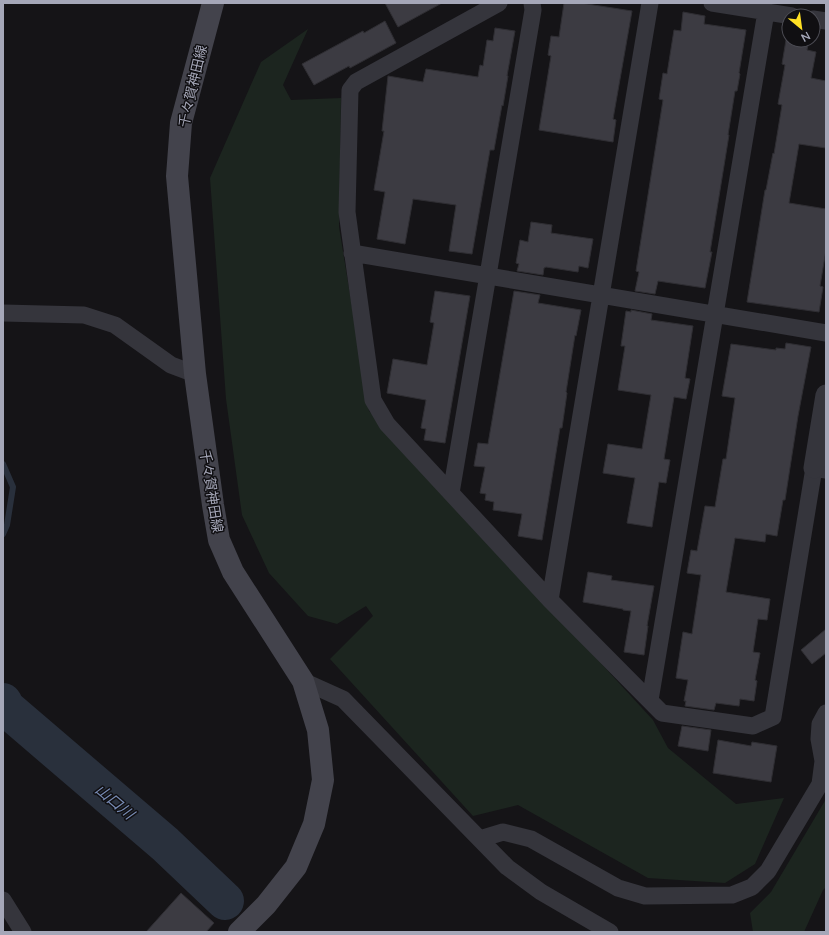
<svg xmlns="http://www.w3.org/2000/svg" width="829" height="935" font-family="Lato,'Noto Sans JP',sans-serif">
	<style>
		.green { fill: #1c251f }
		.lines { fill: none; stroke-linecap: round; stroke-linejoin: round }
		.stream { stroke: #29303c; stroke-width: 6 }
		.river { stroke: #29303c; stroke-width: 38 }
		.building { fill: #3c3b42; stroke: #2f2e33 }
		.minor { stroke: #35353c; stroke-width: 17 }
		.tertiary { stroke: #35353c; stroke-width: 21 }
		.secondary { stroke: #43434c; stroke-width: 22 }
		.labels { text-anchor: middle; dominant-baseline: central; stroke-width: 3; stroke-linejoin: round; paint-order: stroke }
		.street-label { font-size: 14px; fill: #a5a7b8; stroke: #100f12 }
		.water-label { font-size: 15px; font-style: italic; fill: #798db6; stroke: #100f12 }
	</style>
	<rect width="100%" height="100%" fill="#151417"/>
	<path class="green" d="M308,29l-25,56 8,15 50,-2 -2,129 30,184 284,309 15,28 68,56 48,-6 -29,66 -30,19 -77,-5 -130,-73 -45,11 -143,-157 43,-43 -7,-10 -29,18 -29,-8 -39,-43 -27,-58 -16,-116 -16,-221 51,-116z
		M826,799v88l-3,3 -19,42h-51l-3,-19 21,-21z"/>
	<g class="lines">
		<path class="stream" d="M3,464l10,23 -6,38 -4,9"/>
		<path class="river" d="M3,702l3,6 159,136 60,57"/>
	</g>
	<path class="building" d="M385,3h57l-44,24z
		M564,3h17l51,8 -19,108 3,1 -3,22 -74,-12 12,-74 -3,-1 3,-19 8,1z
		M683,12l22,4 -1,8 42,6 -7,43 1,1 -3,17h-2l-7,44h1l-19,117h2l-7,36 -47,-7 -3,13 -20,-3 4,-19 -3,-1 27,-171 -4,-1 4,-26 4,1 7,-44 7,1z
		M385,21l11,22 -46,25 -1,-2 -35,19 -12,-21 61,-33 1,2z
		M495,28l20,3 -8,45h1l-5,30 -1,-1 -8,45h-4l-18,104 -23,-3 7,-46 -43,-6 -8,45 -28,-5 8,-47 -11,-2 10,-59h-2l6,-55 35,6 3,-13 52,8 2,-12 3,1 4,-26 6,1z
		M786,40h23l-2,10 9,2 -5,26 15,3v67l-27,-4 -10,59 37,6v41l-6,36 3,1 -4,25 -72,-10 18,-112h1l7,-37 1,1 8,-49 -4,-1 7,-39 -3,-1z
		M531,222l21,3 -1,8 42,6 -5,29 -9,-2 -1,6 -32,-5 -2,1 -1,7 -26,-4 2,-7 -3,-1 4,-23 8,2z
		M435,291l35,5 -25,147 -21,-3 2,-11 -5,-1 5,-28 -39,-7 6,-34 34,6 7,-42 -4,-1z
		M514,291l26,4 -2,8 43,7 -5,26 -1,-1 -9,57 1,1 -5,35h-2l-18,112 -24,-4 4,-22 -29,-4 1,-8 -9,-2 1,-6 -6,-1 5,-26 -11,-1 4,-23 10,1z
		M631,310l21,4 -1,6 42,6 -8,52 5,1 -4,20 -12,-2 -10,62 6,1 -4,23 -7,-1 -7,45 -25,-4 8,-45 -32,-5 5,-29 34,5 9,-54 -33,-5 7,-44h-4l5,-35 5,1z
		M786,343l25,4 -13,69 -13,84h-2l-6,36 -11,-2 -1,8 -30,-4 -9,54 44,7 -3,21 -9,-1 -5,33 7,1 -5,27 2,1 -3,20 -14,-2 -1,7 -23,-3 -2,7 -29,-4 1,-5h-2l4,-21 -12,-2 7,-46 9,2 9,-59 -14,-2 4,-23 6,1 8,-45 10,1 8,-48h3l9,-61 -13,-2 9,-52 45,6v-2l9,1z
		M588,572l24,4 -1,4 43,6 -7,40h1l-4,29 -20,-3 7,-41 -8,-1v-1l-40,-7z
		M826,629v24l-14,11 -11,-14z
		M682,726l29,4 -3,21 -30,-5z
		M718,740l33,6 1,-4 25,4 -6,36 -58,-9z
		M181,893l33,30 -8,9h-60z"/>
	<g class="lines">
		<path class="minor" d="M499,3l-143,79 -6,8 -3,122 26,188 14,24 163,176 112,113 91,13 20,-9 41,-249 12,2
			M712,3l80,13
			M813,19l13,2
			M352,253l474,80
			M3,313l81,2 31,10 56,40 24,9
			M451,493l82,-483 -1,-7
			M550,600l100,-597
			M303,681l40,18 164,168 34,25 69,40
			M650,700l116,-688
			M480,839l23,-7 28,7 87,49 27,8 87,-1 20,-8 16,-16 52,-87 3,-23 -4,-22 1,-15 6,-11
			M3,900l20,32"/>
		<path class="tertiary" d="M814,468l12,-73"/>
		<path class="secondary" d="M213,3l-32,120 -4,53 18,198 18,131 6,35 14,32 70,109 15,49 5,50 -9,44 -18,43 -30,38 -27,27"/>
	</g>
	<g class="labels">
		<g class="street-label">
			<text transform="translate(192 86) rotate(-77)">千々賀神田線</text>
			<text transform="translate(212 491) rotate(81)">千々賀神田線</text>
		</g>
		<g class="water-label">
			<text transform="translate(115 801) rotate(40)">山口川</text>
		</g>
	</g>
	<rect width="829" height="935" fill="none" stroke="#a5a7b8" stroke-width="8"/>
	<g transform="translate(801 28) rotate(151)"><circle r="19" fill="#100f12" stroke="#4c4c54"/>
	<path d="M0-3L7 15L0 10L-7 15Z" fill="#ffe024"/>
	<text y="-6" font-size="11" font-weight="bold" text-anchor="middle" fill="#a5a7b8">N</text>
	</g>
</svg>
